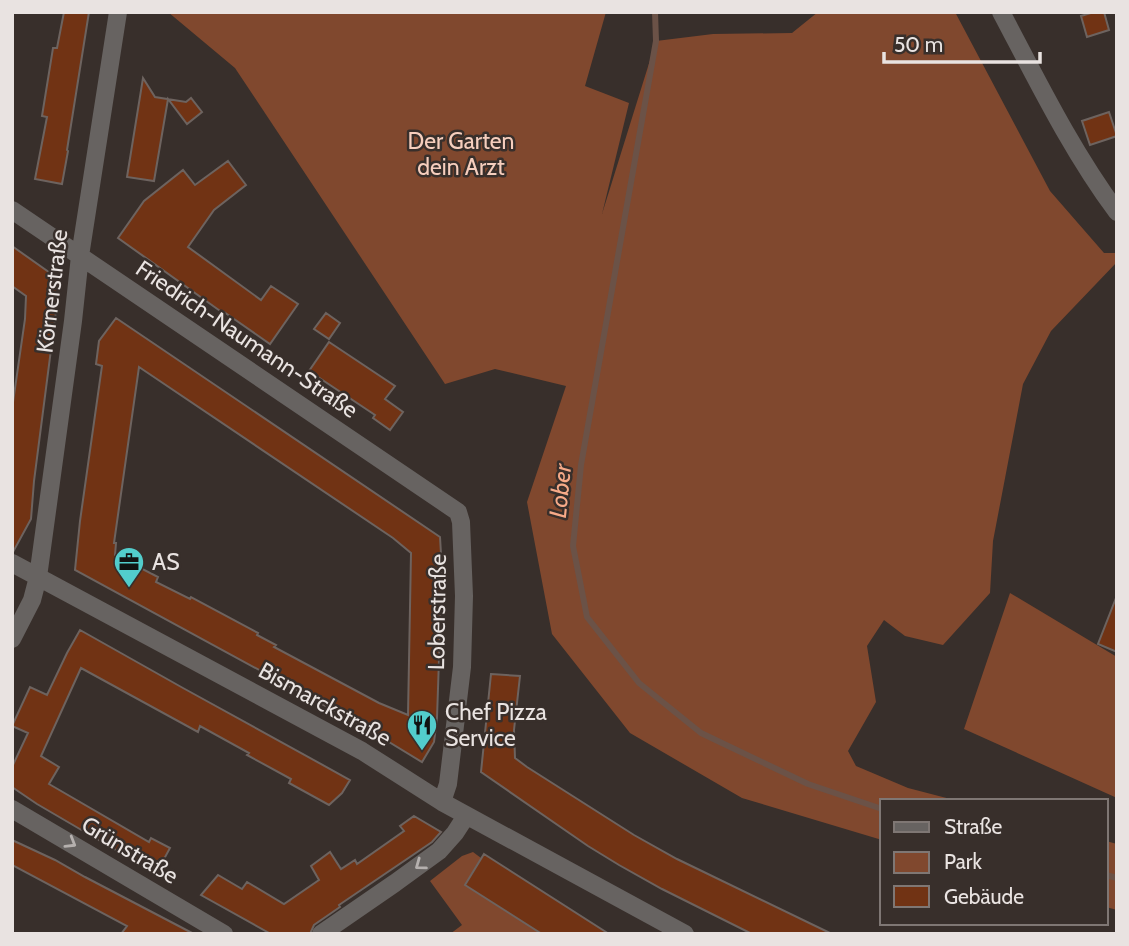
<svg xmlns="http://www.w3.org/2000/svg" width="1129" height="946" font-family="Cabin,sans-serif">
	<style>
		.green { fill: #80482e }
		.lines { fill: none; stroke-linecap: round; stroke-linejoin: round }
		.stream { stroke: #6b5247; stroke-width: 6 }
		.building { fill: #713314; stroke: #6d635f; stroke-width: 2; fill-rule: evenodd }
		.minor { stroke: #676361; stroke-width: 18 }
		.oneway { stroke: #b5b0ae }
		.labels { text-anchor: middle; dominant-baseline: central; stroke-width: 5; stroke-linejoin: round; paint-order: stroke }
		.park-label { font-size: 23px; fill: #f6cebd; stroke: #382f2b }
		.street-label { font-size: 23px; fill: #e9e3e1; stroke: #382f2b }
		.poi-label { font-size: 23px; fill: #e9e3e1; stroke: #382f2b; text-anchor: start }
		.water-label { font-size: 24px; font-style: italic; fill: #f7aa88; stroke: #382f2b }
	</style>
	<rect width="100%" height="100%" fill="#382f2b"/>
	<path class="green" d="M168,12h438l-21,74 44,17 -27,111 54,-173 57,-7 79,-1 26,-21h137l95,179 54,62h13v9l-66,69 -28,53 -30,157 -3,52 -47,52 -38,-9 -21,-16 -17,26 9,56 -28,49 8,15 52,22 50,13h-76v39l-140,-42 -112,-65 -78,-99 -25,-132 39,-116 -71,-17 -50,15 -210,-316z
		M1010,593l107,64v141l-153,-69z
		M1106,841l11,3v66l-11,-3z
		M473,852l8,6 -16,27 77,49h-92l12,-9 -32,-44 32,-25z"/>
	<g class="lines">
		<path class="stream" d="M655,12l1,29 -75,424 -8,81 14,71 52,66 62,50 107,51 74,25
			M1106,875l11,3"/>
	</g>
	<path class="building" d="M64,12h25l-22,138 1,1 -6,33 -27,-5 12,-62 -5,-1 11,-68h4z
		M1094,12h10l5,18 -22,7 -6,-21z
		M143,78l12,19 31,5 5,-4 11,14 -15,12 -19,-25 -14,82 -27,-4z
		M1109,112l8,24 -27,9 -8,-24z
		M228,161l18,24 -32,25 -26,37 73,53 10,-14 27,18 -28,40 -46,-32 -1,1 -105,-75 26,-37 39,-31 12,15z
		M12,246l48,34 -26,201 -3,38 -18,33 -1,-143 13,-90 1,-23 -14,-10z
		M326,313l14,10 -11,16 -15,-10z
		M116,318l324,219 2,34 -5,147 -3,24 -12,20 -56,-34 -291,-158 5,-49 22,-155 -6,-2 3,-23zM139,367l254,171 18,15 -3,162 -29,-12 -105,-56 2,-2 -19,-10 1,-2 -67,-36 -1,2 -34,-17 2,-5 -43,-22 1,-12h-2z
		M329,342l66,44 -10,13 18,13 -13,18 -17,-12 2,-3 -66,-44z
		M1116,598h1v54l-19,-8z
		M80,630l103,58 167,92 -8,13 -13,12 -40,-22 2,-4 -44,-24 2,-2 -49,-27 -2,6 -117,-64 -40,88 18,11 -10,17 100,58 2,-4 19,10 -13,24 -43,-23 -77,-45 -25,-17v-20l16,-34 -16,-7 18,-39 17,8 20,-42z
		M491,674l29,2 -6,54 1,28 12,9 107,68 43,24 155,75h-80l-90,-45 -43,-24 -31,-19 -107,-74z
		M414,816l27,16 -9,10 -93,63 1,2 -26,18 -4,9h-39l-70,-39 17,-20 24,14 5,-7 37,22 35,-24 -8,-14 19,-14 11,17 14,-9 2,4 47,-33 -4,-5z
		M12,840l43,20 30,17 109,57h-73l6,-8 -115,-61z
		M484,854l125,80h-67l-77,-49z"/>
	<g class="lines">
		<path class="minor" d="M1001,12c36,68 70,138 116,200
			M12,210l446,302 3,10 3,74 -2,71 -14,117 -6,18
			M12,563l350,188 80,51 243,132
			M12,639l20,-39 6,-23 35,-256 7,-65 38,-244
			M12,809l212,125
			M321,934l74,-51 44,-32 16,-18 11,-17"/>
	</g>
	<defs><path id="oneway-chevron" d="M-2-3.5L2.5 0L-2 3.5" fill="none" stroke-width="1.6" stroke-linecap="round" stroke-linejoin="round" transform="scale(1.75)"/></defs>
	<g class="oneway">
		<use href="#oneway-chevron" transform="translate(71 843) rotate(31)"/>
		<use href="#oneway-chevron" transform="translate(420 865) rotate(144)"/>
	</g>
	<defs>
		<g id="office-pin" transform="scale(1.575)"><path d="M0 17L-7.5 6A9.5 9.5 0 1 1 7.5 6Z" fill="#52cdcc" stroke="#382f2b"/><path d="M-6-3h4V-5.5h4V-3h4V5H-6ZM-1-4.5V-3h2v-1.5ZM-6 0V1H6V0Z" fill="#111"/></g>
		<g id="restaurant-pin" transform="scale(1.575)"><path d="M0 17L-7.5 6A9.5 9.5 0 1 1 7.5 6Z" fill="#52cdcc" stroke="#382f2b"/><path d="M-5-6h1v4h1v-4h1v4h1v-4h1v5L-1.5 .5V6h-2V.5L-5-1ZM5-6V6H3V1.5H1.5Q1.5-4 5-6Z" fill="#111"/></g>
	</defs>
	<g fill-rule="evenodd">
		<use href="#office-pin" x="129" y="562"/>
		<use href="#restaurant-pin" x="422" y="725"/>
	</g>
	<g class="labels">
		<g class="park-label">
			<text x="461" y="141">Der Garten<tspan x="461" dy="26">dein Arzt</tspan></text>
		</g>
		<g class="street-label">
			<text transform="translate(52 291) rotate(-83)">Körnerstraße</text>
			<text transform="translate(247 339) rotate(34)">Friedrich-Naumann-Straße</text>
			<text transform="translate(437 612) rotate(-89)">Loberstraße</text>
			<text transform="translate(325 704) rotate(29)">Bismarckstraße</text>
			<text transform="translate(130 850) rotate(31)">Grünstraße</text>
		</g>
		<g class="poi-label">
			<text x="152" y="562">AS</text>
			<text x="445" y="712">Chef Pizza<tspan x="445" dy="26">Service</tspan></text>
		</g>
		<g class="water-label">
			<text transform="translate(560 491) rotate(-84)">Lober</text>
		</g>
	</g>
	<rect width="1129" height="946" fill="none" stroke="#e9e3e1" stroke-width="28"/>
	<rect x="880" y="799" width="228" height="126" fill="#382f2b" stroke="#7f7774" stroke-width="2"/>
	<rect x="894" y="822" width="35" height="10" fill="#676361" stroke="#7f7774" stroke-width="2"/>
	<text x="944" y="834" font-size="21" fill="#e9e3e1">Straße</text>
	<rect x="894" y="852" width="35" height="21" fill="#80482e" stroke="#7f7774" stroke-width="2"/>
	<text x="944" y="869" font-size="21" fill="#e9e3e1">Park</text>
	<rect x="894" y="886" width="35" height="21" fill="#713314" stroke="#7f7774" stroke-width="2"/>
	<text x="944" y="904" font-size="21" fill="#e9e3e1">Gebäude</text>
	<path d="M884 52v10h156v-10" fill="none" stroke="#e9e3e1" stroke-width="3.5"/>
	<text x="894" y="52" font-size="21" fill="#e9e3e1" stroke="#382f2b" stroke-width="5" paint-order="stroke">50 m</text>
</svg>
